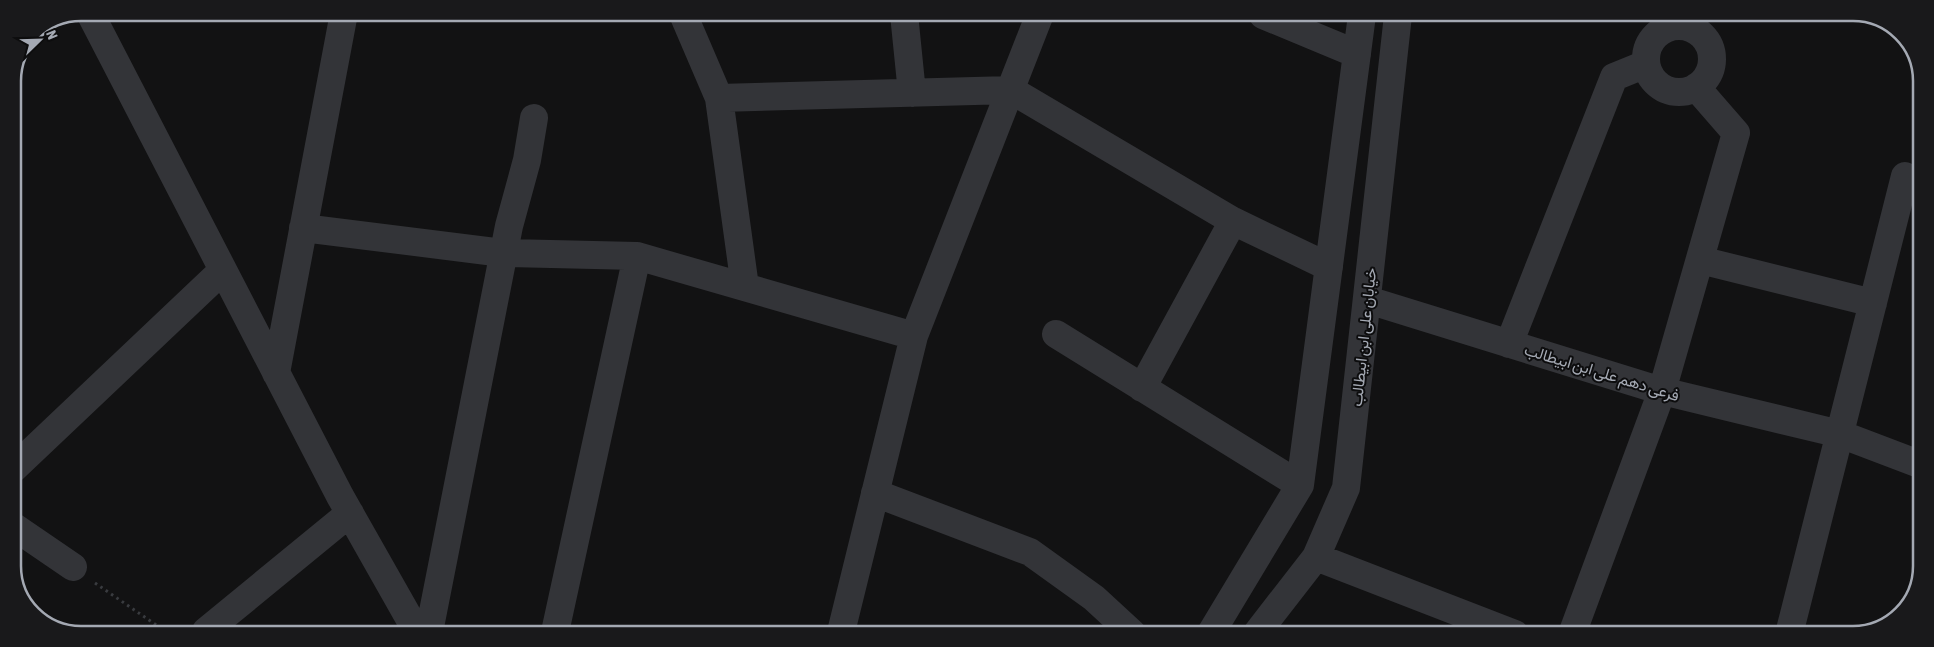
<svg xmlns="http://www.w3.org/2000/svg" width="1934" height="647" font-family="'Asap Condensed',Vazirmatn,sans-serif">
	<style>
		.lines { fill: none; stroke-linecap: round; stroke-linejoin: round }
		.path { stroke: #393b3f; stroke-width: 3; stroke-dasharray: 2.5 4; stroke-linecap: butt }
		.minor { stroke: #333438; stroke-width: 28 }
		.labels { text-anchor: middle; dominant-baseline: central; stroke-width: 4; stroke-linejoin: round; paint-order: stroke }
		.street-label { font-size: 16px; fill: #a4a9b3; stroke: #0d0d0e }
		.rim { fill: none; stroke: #a4a9b3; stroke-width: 2.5 }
	</style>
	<rect width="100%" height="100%" fill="#121213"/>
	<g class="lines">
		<path class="path" d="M95,583l70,48"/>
		<path class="minor" d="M90,13l250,483 77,136
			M683,14l36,84 292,-8 222,131 96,46
			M904,14l8,79
			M1263,15l94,39
			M1646 59a33 33 0 1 1 66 0a33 33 0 1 1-66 0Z
			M719,98l26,189
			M303,228l200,25 134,3
			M1700,260l173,43
			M1368,300l294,91 178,43 79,30
			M1056,334l244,151
			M1509,344l105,-267 32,-13
			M276,373l68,-360
			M1142,388l91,-167
			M13,469l210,-199
			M875,493l155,59 64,46 38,35
			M13,526l60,41
			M1316,557l199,77
			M206,631l144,-118
			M429,632l80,-406 18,-66 7,-42
			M555,632l82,-376 277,80
			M841,632l73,-296 126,-322
			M1211,633l89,-148 62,-470
			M1257,633l59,-76 30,-69 52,-473
			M1572,634l90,-243 74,-258 -40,-46
			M1789,634l116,-458"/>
	</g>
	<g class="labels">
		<g class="street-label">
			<text transform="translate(1363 337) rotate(-84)">خیابان علی ابن ابیطالب</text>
			<text transform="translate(1602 372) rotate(17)">فرعی دهم علی ابن ابیطالب</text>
		</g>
	</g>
	<path d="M0 0H1934V647H0ZM81 21H1853A60 60 0 0 1 1913 81V566A60 60 0 0 1 1853 626H81A60 60 0 0 1 21 566V81A60 60 0 0 1 81 21Z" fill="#19191b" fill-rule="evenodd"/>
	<path class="rim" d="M81 21H1853A60 60 0 0 1 1913 81V566A60 60 0 0 1 1853 626H81A60 60 0 0 1 21 566V81A60 60 0 0 1 81 21Z"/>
	<g transform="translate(40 40) rotate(67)" stroke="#0d0d0e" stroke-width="4" paint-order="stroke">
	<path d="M0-4L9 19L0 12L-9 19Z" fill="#a4a9b3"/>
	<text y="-8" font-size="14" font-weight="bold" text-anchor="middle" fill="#a4a9b3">N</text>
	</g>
</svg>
